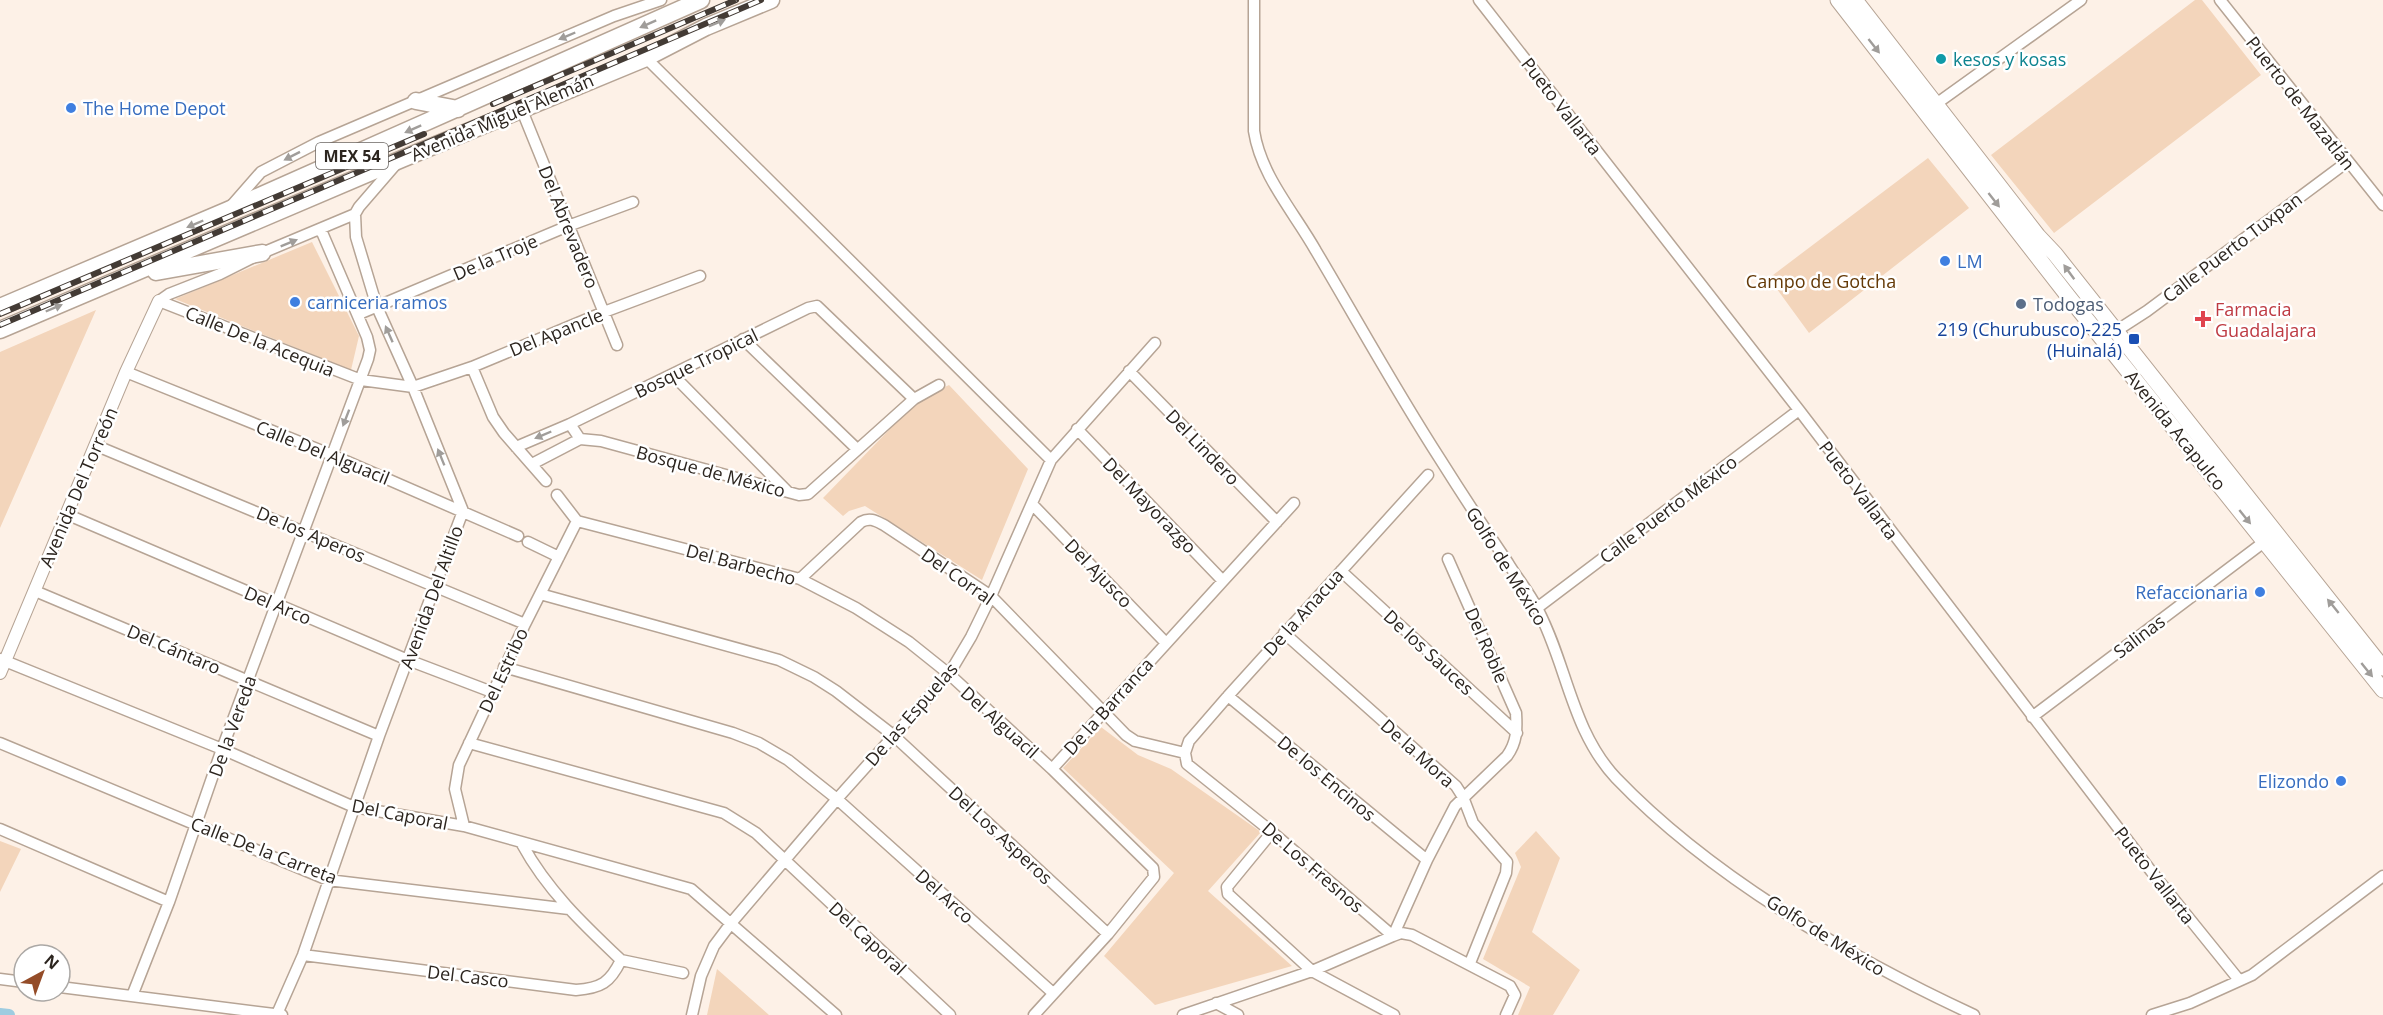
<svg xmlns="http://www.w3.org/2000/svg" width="2383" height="1015" font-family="'Open Sans',sans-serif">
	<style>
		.green { fill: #f3d5bb }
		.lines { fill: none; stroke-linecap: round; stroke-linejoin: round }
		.canal { stroke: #9ecce0; stroke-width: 12 }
		.minor-casing { stroke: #b6a495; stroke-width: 13 }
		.tertiary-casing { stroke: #b6a495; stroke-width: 14 }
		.primary-casing { stroke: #b6a495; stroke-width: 17 }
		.trunk-casing { stroke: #b6a495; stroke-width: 19 }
		.minor { stroke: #fff; stroke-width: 10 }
		.tertiary { stroke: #fff; stroke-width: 12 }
		.primary { stroke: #fff; stroke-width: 15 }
		.trunk { stroke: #fff; stroke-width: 16 }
		.rail-casing { stroke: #433b35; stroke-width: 6 }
		.rail { stroke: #fff; stroke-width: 4; stroke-dasharray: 11; stroke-linecap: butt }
		.oneway { fill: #a09d9a }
		.culture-dot { fill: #0f9aa8; stroke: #fff; stroke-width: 2 }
		.shop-dot { fill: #3f7fe0; stroke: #fff; stroke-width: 2 }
		.service-dot { fill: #5c6f8a; stroke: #fff; stroke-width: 2 }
		.health-dot { fill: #e0444e; stroke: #fff; stroke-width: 2 }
		.transit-dot { fill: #1a4fb4; stroke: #fff; stroke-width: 2 }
		.labels { text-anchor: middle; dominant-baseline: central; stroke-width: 5; stroke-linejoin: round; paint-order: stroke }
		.shield { fill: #fff; stroke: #6b6662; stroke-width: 1.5 }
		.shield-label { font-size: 16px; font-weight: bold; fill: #2c251f }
		.culture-label { font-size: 18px; fill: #0d838f; stroke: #fff; text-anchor: start }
		.street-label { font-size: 18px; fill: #2c251f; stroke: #fff }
		.shop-label { font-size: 18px; fill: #366cbe; stroke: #fff; text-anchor: start }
		.park-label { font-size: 18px; fill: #643906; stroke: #fff }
		.service-label { font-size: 18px; fill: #4e5e75; stroke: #fff; text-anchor: start }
		.health-label { font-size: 18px; fill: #be3a42; stroke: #fff; text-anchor: start }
		.transit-label { font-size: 18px; fill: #164399; stroke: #fff; text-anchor: end }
	</style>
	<rect width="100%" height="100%" fill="#fdf1e7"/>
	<path class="green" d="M2195,0h7l59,75 -207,158 -63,-78z
		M1928,158l41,50 -160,125 -40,-55z
		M312,242l47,94 -8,34 -176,-71z
		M96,310l-96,218v-176z
		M949,385l79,84 -46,111 -117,-74 -16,5 -6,5 -20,-18 95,-98z
		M1101,727l37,28 33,14 90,63 -53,59 84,75 -137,39 -51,-49 70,-83 -111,-105z
		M1536,831l24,27 -28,74 48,38 -27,45h-35l12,-28 -47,-28 38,-92 -6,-14z
		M0,841l21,8 -21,43z
		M717,969l52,46h-62z"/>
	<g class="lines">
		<path class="canal" d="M0,1014l9,1"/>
		<g class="minor-casing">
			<path id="minor" d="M1254,0v131c7,45 40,81 62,120 41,69 80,140 124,208 22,35 45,70 68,104 9,15 21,29 29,45 30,56 34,122 79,170 95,99 235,180 358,237
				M1479,0l320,410 352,461 88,109
				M2220,0l163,205
				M646,58l405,402
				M1936,104l145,-104
				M521,108l96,237
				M232,205l29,-33 58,-30 295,-126 47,-16
				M159,301l202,79 52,7 59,-20 132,-55 96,-36
				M159,301l10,-7 51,-20 42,-21 93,-39
				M359,314l209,-88 65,-24
				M2116,331l31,-20 200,-149
				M743,339l114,110
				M472,367l21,50 11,16 42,48
				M1129,371l148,151
				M126,372l206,83 186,81
				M673,375l115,117
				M1077,429l145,151
				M580,439l-10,-15 238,-116 9,-2 97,93
				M580,439l21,2 198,54 9,-1 106,-95 25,-14
				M97,446l428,178
				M516,447l54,-23
				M532,464l48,-25
				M557,495l20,26 223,58 56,29 53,34 40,32 103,95 101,99 1,9 -46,57 -74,81
				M1032,504l133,138
				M66,514l342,146 84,32
				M528,542l31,15
				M1341,571l176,162
				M800,579l61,-57c9,-5 15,-1 23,3l107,71 135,139 9,6 50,12 2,11 85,68 121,104 8,-3 11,2 98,51 5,9 -9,20
				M35,591l344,145
				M540,594l239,66 35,17 22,14 57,44 215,199
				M1537,608l262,-198
				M1284,633l172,153 7,11 10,26 34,39 -1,11 -36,90
				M0,659l222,90 132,58 110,19 227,63 145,126
				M504,667l229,66 26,10 29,17 49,39 216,194
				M1228,696l199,164
				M2032,717l236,-178
				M0,743l328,137 241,29
				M469,743l255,70 32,20 194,182
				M1185,753l4,-12 39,-45 200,-221
				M1052,769l242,-266
				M464,826l-9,-37 4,-24 66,-141 52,-103
				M0,829l169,73
				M1272,832l-45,55 1,7 84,77 82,44
				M522,844c25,46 61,80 99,116
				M303,955l273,35c25,-2 34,-7 45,-30
				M621,960l62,13
				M0,979l24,3
				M60,987l222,28
				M132,996l37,-94 53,-153 146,-390 2,-9 -3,-13 -46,-107
				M1216,1003l22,12
				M277,1014l26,-59 76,-219 84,-225 -50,-124 -36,-80 -21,-70 -1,-23 4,-7 38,-44
				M692,1015l9,-39 13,-30 18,-24 105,-123 112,-125 22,-37 20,-41 60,-136 104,-117
				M1183,1015l129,-44 81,-35 34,-76 28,-54 52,-50c10,-14 10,-26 9,-43l-68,-154
				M2152,1015l38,-12 62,-28 131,-99"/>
		</g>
		<g class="tertiary-casing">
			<path id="tertiary" d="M0,673l126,-301 33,-71"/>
		</g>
		<g class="primary-casing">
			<path id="primary" d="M1838,0l230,296 315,394
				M1855,0l183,236 17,18 328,414"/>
		</g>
		<g class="trunk-casing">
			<path id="trunk" d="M416,101l42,8
				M156,272l106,-19
				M0,307l228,-97 473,-210
				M0,330l402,-171 244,-101 60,-31 65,-27"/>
		</g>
		<use href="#minor" class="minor"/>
		<use href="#tertiary" class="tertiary"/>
		<use href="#primary" class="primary"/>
		<use href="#trunk" class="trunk"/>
		<g class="rail-casing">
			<path id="rail" d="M493,104l243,-104
				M0,314l424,-180
				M0,325l761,-325"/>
		</g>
		<use href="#rail" class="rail"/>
	</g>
	<defs><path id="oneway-solid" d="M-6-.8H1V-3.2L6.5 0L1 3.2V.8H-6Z" transform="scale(1.5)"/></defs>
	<g class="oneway">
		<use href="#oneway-solid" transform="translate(717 23) rotate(-22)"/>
		<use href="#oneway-solid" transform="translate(648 24) rotate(156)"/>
		<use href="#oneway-solid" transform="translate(567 36) rotate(157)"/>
		<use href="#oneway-solid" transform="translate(1874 46) rotate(52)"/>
		<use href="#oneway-solid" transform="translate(413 129) rotate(156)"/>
		<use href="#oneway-solid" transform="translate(292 156) rotate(153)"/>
		<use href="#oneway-solid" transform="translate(1994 200) rotate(52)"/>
		<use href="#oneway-solid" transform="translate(195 224) rotate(157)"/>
		<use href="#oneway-solid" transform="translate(289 243) rotate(-22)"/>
		<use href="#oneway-solid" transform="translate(2069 272) rotate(-126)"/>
		<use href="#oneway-solid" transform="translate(54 308) rotate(-23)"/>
		<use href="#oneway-solid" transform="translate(389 334) rotate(-114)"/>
		<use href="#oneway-solid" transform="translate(346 418) rotate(111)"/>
		<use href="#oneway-solid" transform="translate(543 435) rotate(157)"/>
		<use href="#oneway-solid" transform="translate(441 457) rotate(-112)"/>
		<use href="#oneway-solid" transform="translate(2245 517) rotate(51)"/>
		<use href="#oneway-solid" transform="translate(2333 606) rotate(-129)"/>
		<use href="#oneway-solid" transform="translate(2367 670) rotate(51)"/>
	</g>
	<circle class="culture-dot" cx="1941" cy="59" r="6"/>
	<g class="shop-dot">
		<circle cx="71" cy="108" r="6"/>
		<circle cx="1945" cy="261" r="6"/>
		<circle cx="295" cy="302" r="6"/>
		<circle cx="2260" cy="592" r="6"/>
		<circle cx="2341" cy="781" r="6"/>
	</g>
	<circle class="service-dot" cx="2021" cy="304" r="6"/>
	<path class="health-dot" d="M2200 310h6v6h6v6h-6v6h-6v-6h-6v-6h6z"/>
	<rect class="transit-dot" x="2128" y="333" width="12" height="12" rx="3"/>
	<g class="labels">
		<rect class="shield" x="316" y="143" width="72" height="26" rx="4.5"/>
		<g class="shield-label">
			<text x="352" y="156">MEX 54</text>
		</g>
		<g class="culture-label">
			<text x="1953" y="59">kesos y kosas</text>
		</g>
		<g class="street-label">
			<text transform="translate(2301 103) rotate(52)">Puerto de Mazatlán</text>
			<text transform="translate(1562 106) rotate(52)">Pueto Vallarta</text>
			<text transform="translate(502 117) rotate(-23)">Avenida Miguel Alemán</text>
			<text transform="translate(569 227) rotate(68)">Del Abrevadero</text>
			<text transform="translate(2232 247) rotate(-37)">Calle Puerto Tuxpan</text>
			<text transform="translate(495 257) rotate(-23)">De la Troje</text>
			<text transform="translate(556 332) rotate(-22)">Del Apancle</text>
			<text transform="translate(260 341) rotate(22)">Calle De la Acequia</text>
			<text transform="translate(696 363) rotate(-26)">Bosque Tropical</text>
			<text transform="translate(2176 430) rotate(51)">Avenida Acapulco</text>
			<text transform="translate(1203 447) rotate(46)">Del Lindero</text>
			<text transform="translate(323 452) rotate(22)">Calle Del Alguacil</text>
			<text transform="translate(711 471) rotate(15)">Bosque de México</text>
			<text transform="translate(78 487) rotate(-67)">Avenida Del Torreón</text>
			<text transform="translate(1859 490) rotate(53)">Pueto Vallarta</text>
			<text transform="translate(1150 505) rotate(46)">Del Mayorazgo</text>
			<text transform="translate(1668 509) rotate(-37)">Calle Puerto México</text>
			<text transform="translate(311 534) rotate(23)">De los Aperos</text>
			<text transform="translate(741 564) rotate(15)">Del Barbecho</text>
			<text transform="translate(1507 566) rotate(58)">Golfo de México</text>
			<text transform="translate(1099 573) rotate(46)">Del Ajusco</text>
			<text transform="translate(958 576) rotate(35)">Del Corral</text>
			<text transform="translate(431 597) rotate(-70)">Avenida Del Altillo</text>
			<text transform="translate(278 605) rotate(23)">Del Arco</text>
			<text transform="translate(1303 612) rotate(-48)">De la Anacua</text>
			<text transform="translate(2139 636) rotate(-37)">Salinas</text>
			<text transform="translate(1487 645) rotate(66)">Del Roble</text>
			<text transform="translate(174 649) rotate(23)">Del Cántaro</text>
			<text transform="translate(1429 652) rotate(43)">De los Sauces</text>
			<text transform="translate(503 670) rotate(-65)">Del Estribo</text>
			<text transform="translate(1108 706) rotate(-48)">De la Barranca</text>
			<text transform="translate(911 714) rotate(-49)">De las Espuelas</text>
			<text transform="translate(1000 722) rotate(42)">Del Alguacil</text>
			<text transform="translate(232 726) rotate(-70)">De la Vereda</text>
			<text transform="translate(1418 753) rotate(42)">De la Mora</text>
			<text transform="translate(1327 778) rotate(40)">De los Encinos</text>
			<text transform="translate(400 814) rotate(11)">Del Caporal</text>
			<text transform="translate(1001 835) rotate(43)">Del Los Asperos</text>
			<text transform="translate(264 850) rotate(21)">Calle De la Carreta</text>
			<text transform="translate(1313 867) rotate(41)">De Los Fresnos</text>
			<text transform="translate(2155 875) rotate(52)">Pueto Vallarta</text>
			<text transform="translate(945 896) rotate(42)">Del Arco</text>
			<text transform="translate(1826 935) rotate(32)">Golfo de México</text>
			<text transform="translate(868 938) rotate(43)">Del Caporal</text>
			<text transform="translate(468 976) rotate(7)">Del Casco</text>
		</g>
		<g class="shop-label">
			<text x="83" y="108">The Home Depot</text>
			<text x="1957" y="261">LM</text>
			<text x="307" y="302">carniceria ramos</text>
			<text x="2248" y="592" text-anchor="end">Refaccionaria</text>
			<text x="2329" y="781" text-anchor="end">Elizondo</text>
		</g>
		<g class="park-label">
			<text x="1821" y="281">Campo de Gotcha</text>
		</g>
		<g class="service-label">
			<text x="2033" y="304">Todogas</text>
		</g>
		<g class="health-label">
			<text x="2215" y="309">Farmacia<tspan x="2215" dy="21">Guadalajara</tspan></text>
		</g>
		<g class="transit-label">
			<text x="2122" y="329">219 (Churubusco)-225<tspan x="2122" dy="21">(Huinalá)</tspan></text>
		</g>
	</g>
	<g transform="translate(42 973) rotate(41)"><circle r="28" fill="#ffffff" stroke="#aba8a5" stroke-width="1.5"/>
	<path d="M0-4.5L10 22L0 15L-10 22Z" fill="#944c28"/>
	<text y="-9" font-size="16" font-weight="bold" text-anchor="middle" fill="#2c251f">N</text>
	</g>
</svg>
